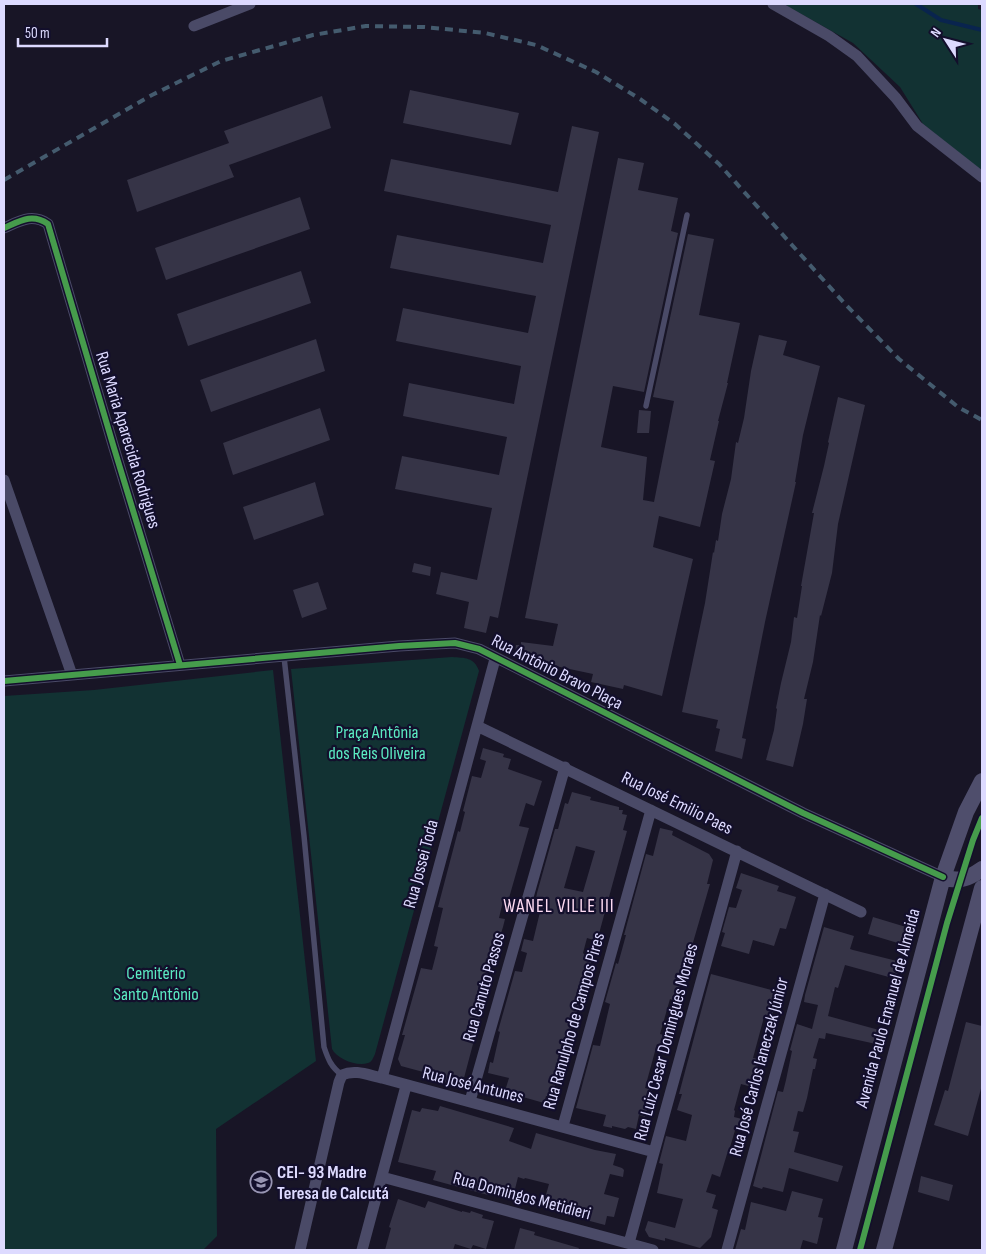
<svg xmlns="http://www.w3.org/2000/svg" width="986" height="1254" font-family="'Sofia Sans Condensed',sans-serif">
	<style>
		.green { fill: #123233 }
		.lines { fill: none; stroke-linecap: round; stroke-linejoin: round }
		.stream { stroke: #09244e; stroke-width: 4 }
		.building { fill: #363447; fill-rule: evenodd }
		.service { stroke: #4a4a67; stroke-width: 5.5 }
		.minor { stroke: #4a4a67; stroke-width: 11 }
		.secondary { stroke: #4f4e6c; stroke-width: 16 }
		.rail { stroke: #445b6e; stroke-width: 4; stroke-dasharray: 8 6; stroke-linecap: butt }
		.cycleway-casing { stroke: #130f2c; stroke-width: 9 }
		.cycleway { stroke: #469c4c; stroke-width: 6 }
		.labels { text-anchor: middle; dominant-baseline: central; stroke-width: 4.5; stroke-linejoin: round; paint-order: stroke }
		.street-label { font-size: 18px; fill: #dddaff; stroke: #130f2c }
		.park-label { font-size: 18px; fill: #5bebc2; stroke: #130f2c }
		.poi-label { font-size: 18px; font-weight: bold; fill: #dddaff; stroke: #130f2c; text-anchor: start }
		.neighbourhood-label { font-size: 19px; letter-spacing: 1px; fill: #ffdcf3; stroke: #130f2c }
	</style>
	<rect width="100%" height="100%" fill="#181526"/>
	<path class="green" d="M786,4h192v5l4,1v161l-59,-47 -23,-37 -47,-44 -66,-37z
		M452,657c13,1 22,0 27,14l-104,383c-2,4 -3,8 -7,9 -11,4 -31,-4 -36,-14l-41,-380z
		M273,670l43,391 -100,68 1,107 -14,14h-199v-554l90,-6z"/>
	<g class="lines">
		<path class="stream" d="M916,4l25,16 41,10"/>
	</g>
	<path class="building" d="M410,90l109,23 -8,32 -108,-22z
		M322,96l9,32 -102,37 5,12 -97,35 -10,-32 102,-37 -5,-12z
		M572,126l27,6 -101,486 -8,-2 -4,17 -22,-5 5,-26 -33,-8 5,-22 36,8 15,-72 -97,-19 7,-33 97,19 8,-38 -104,-21 6,-33 105,21 7,-38 -125,-25 7,-33 125,25 8,-37 -146,-28 7,-33 146,28 8,-38 -167,-34 7,-32 167,33z
		M618,158l26,5 -6,27 40,8 -7,33 7,2 -34,159 -31,-6 -12,61 46,10 -4,43 11,2 20,-101 -21,-4 35,-163 26,5 -15,76 41,8 -13,60h1l-10,38h1l-9,39 5,1 -15,66 -41,-11 -6,31 40,12 -31,137 -38,-11 -1,4 -32,-7 2,-8 -61,-13 -17,-8 1,-8h5v-3l32,4 5,-22 -33,-6z
		M300,197l10,32 -144,51 -11,-32z
		M301,271l10,32 -123,43 -11,-32z
		M759,335l28,6 -4,14 37,11 -17,69 -8,47h1l-31,140 -23,116 4,1 -4,20 -27,-8 5,-22 -4,-1 2,-8 -36,-8 23,-109 8,-51 1,1 2,-13 2,1 4,-27 9,-35 5,-37 2,1 6,-25 7,-47z
		M316,339l9,32 -114,41 -11,-32z
		M838,397l27,8 -27,119 -6,49 -11,43 -1,-1 -7,47 -9,37h3l-4,25 -10,43 -27,-7 8,-30 3,-21 -1,-1 5,-25 10,-41 3,-25 3,1 5,-32h-1l13,-73h-2l12,-47 5,-23 -1,-1z
		M320,408l10,32 -97,35 -10,-32z
		M639,410l12,1 -2,22h-12z
		M315,482l9,33 -70,25 -11,-33z
		M414,563l17,4 -1,9 -18,-4z
		M318,582l9,27 -25,9 -9,-28z
		M483,748l21,6 -1,3 8,2 -3,10 34,12 -8,25 -8,-3 -7,23 10,2 -20,70 -5,-1 -5,21 6,1 -2,8 -18,54 -3,-1 -8,28 8,2 -18,68 -16,5 -22,-5 1,-5 -26,-7 -3,-7 7,-24h-3l19,-67 11,2 6,-23 -4,-1 9,-38 -5,-1 20,-76 2,1 5,-20 -2,-1 9,-35 9,2 5,-17 -6,-2z
		M572,792l19,5 -1,3 29,7v3h4l-1,4 5,1 -4,15 4,1 -30,110 -10,-3 -4,15 3,3 -1,5 6,1 -8,29 -9,32h-2l-9,40 -2,-1 -9,35 -6,-1 -2,7 -28,-8 -1,2 -11,-3 5,-16 -21,-5 2,-11 3,1 7,-31 -2,-1 17,-60 7,1 5,-19 -6,-2 3,-12 9,2 7,-29 -6,-1 3,-18 18,-64h3l7,-26 3,1zM576,846l19,5 -12,41 -19,-4z
		M660,828l13,3 -1,4 37,19 4,6 -6,24h3l-34,117 -6,-2 -10,35 8,2 -3,11 -8,-3 -12,44 7,2 -7,27 -6,-2 -3,14 -8,-2 -3,2 -13,-3v2l-9,-2 3,-11 -30,-7 17,-63 7,1 10,-42 -5,-2 11,-39 2,1 8,-29h-2l22,-81 7,2z
		M741,873l38,13 -2,5 19,6 -10,32 -6,-1 -6,18 -21,-6 -4,14 -28,-8 4,-13 -3,-1 7,-25 7,1 6,-18 -6,-2z
		M873,917l33,10 -5,17 -33,-10z
		M824,927l30,9 -4,13 3,1 48,12 -5,17 -51,-14 -7,23 -3,-1 -7,29 51,14 -3,14 -50,-11 -1,6 -6,-1 -6,20 4,1 -2,10h-2l-6,29 -4,14 -5,-1 -5,20 6,1 -5,20 49,14 -5,16 -49,-14 -6,24 -20,-5 -1,2 -9,-3 25,-95 5,1 3,-12 6,-29 -2,-1 7,-26 15,5 6,-24 -14,-3 1,-7z
		M711,974l68,18 -8,27 -7,-2 -11,41 7,1 -8,28 -11,-3 -7,26 1,1 -1,6 8,2 -2,9 -4,-1 -8,27h-1l-7,23 -8,-3 -6,18 10,3 -4,13 6,2 -7,27 -11,11 -35,-10v3l-16,-4 -4,-7 3,-9 27,7 8,-29 -26,-6 6,-29 -4,-1 7,-27 20,5 6,-26 -15,-5 5,-16h-3z
		M966,1022l16,4v59l-14,51 -34,-11 11,-35 3,1z
		M440,1106l74,22 -5,13 22,8 5,-16 59,17 21,4 -3,11 9,3 2,2 -1,7 -13,-3 -6,20 15,4 -5,19 -7,-1 -2,9 -49,-13 2,-7 -14,-3 5,-18 -24,-6 -1,1 -6,-2 -3,12 -4,-1 -2,8 -20,-5 -1,4 -55,-15 3,-9 -38,-9 14,-52 8,2 2,-4 16,3z
		M921,1176l32,9 -4,16 -31,-9z
		M792,1191l31,8 -5,18 5,1 -6,26 -14,-4 -3,10h-65l6,-21 4,1 6,-28 35,9z
		M398,1199l27,9 3,-7 34,11v-1l8,2 1,-2 12,4 -1,3 12,3 -8,28 -13,-4 -2,4 -16,-5 -2,6h-68l6,-22 -2,-1z
		M520,1228l15,4 -1,3 45,13 -1,2h-64z"/>
	<g class="lines">
		<path class="service" d="M646,406l41,-191
			M284,657l20,179 20,211c4,12 7,20 18,28"/>
		<path class="minor" d="M773,4l56,32 28,20 39,42 21,28 65,51
			M194,26l56,-22
			M4,228c16,-7 28,-15 44,-4l66,224 66,217
			M4,480l68,195
			M4,681l395,-35 56,-3 24,6 324,164 140,64
			M477,726l384,186
			M382,1078l113,-419
			M470,1101l95,-334
			M563,1126l88,-316
			M382,1177l271,73
			M629,1243l108,-392
			M300,1250l39,-168 3,-7c13,-6 26,0 40,3l272,74
			M362,1250l44,-164
			M727,1250l98,-356"/>
		<path class="secondary" d="M943,877c16,6 26,1 39,-8
			M844,1250l99,-373 23,-65 16,-31
			M884,1250l98,-362"/>
		<path class="rail" d="M4,180l148,-85 69,-34 92,-26 53,-9 58,1 61,6 51,12 60,27 44,27 35,25 44,40 127,141 53,54 59,48 24,13"/>
		<g class="cycleway-casing">
			<path id="cycleway" d="M4,228c16,-7 28,-15 44,-4l66,224 66,217
				M4,681l395,-35 56,-3 24,6 324,164 140,64
				M860,1250l87,-327 26,-83 9,-22"/>
		</g>
		<use href="#cycleway" class="cycleway"/>
	</g>
	<defs>
		<g id="school-ring" transform="scale(1.125)"><circle r="9.5" fill="#130f2c" stroke="#9895b3" stroke-width="1.5"/><path d="M0-5L7-2L0 1L-7-2ZM-4 1L0 2.5L4 1V4Q0 6-4 4Z" fill="#9895b3"/></g>
	</defs>
	<g fill-rule="evenodd">
		<use href="#school-ring" x="261" y="1182"/>
	</g>
	<g class="labels">
		<g class="street-label">
			<text transform="translate(128 440) rotate(73)">Rua Maria Aparecida Rodrigues</text>
			<text transform="translate(557 672) rotate(27)">Rua Antônio Bravo Plaça</text>
			<text transform="translate(677 803) rotate(26)">Rua José Emilio Paes</text>
			<text transform="translate(421 864) rotate(-75)">Rua Jossei Toda</text>
			<text transform="translate(484 987) rotate(-74)">Rua Canuto Passos</text>
			<text transform="translate(888 1008) rotate(-75)">Avenida Paulo Emanuel de Almeida</text>
			<text transform="translate(574 1021) rotate(-74)">Rua Ranulpho de Campos Pires</text>
			<text transform="translate(666 1042) rotate(-75)">Rua Luiz Cesar Domingues Moraes</text>
			<text transform="translate(759 1067) rotate(-75)">Rua José Carlos Ianeczek Júnior</text>
			<text transform="translate(473 1085) rotate(14)">Rua José Antunes</text>
			<text transform="translate(522 1196) rotate(15)">Rua Domingos Metidieri</text>
		</g>
		<g class="park-label">
			<text x="377" y="732">Praça Antônia<tspan x="377" dy="21">dos Reis Oliveira</tspan></text>
			<text x="156" y="973">Cemitério<tspan x="156" dy="21">Santo Antônio</tspan></text>
		</g>
		<g class="poi-label">
			<text x="277" y="1172">CEI- 93 Madre<tspan x="277" dy="21">Teresa de Calcutá</tspan></text>
		</g>
		<g class="neighbourhood-label">
			<text x="559" y="906">WANEL VILLE III</text>
		</g>
	</g>
	<rect width="986" height="1254" fill="none" stroke="#dddaff" stroke-width="10"/>
	<g transform="translate(946 40) rotate(306)" stroke="#130f2c" stroke-width="4" paint-order="stroke">
	<path d="M0-4L9 19L0 12L-9 19Z" fill="#dddaff"/>
	<text y="-8" font-size="14" font-weight="bold" text-anchor="middle" fill="#dddaff">N</text>
	</g>
	<path d="M18 38v8h89v-8" fill="none" stroke="#dddaff" stroke-width="2.5"/>
	<text x="25" y="38" font-size="15" fill="#dddaff" stroke="#130f2c" stroke-width="4" paint-order="stroke">50 m</text>
</svg>
